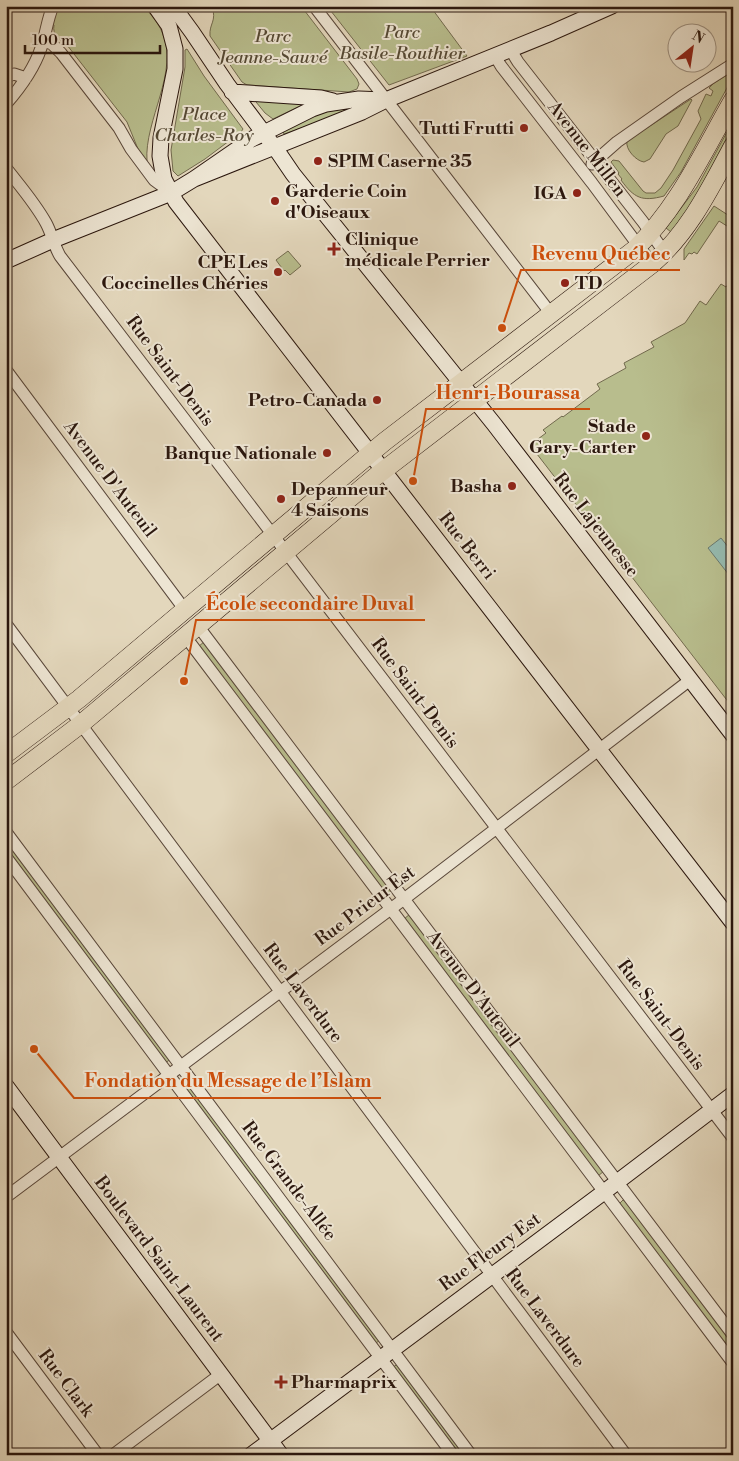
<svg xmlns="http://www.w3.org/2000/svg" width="739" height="1461" font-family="'Libre Bodoni',serif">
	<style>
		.green { fill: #b8bd8d; stroke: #726a4e }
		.water { fill: #95baaf; stroke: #6b796f }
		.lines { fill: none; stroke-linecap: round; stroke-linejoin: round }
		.street-casing { stroke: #59473a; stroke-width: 13 }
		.secondary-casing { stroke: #2b170e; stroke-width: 17 }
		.primary-casing { stroke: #2b170e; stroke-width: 19 }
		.street { stroke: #ede5d3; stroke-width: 11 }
		.secondary { stroke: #ede5d3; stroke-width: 15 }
		.primary { stroke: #e3d7bc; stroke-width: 18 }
		.poi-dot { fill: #8f2418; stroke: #ede5d3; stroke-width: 2 }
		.labels { text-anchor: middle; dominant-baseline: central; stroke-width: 4; stroke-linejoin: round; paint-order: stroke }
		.park-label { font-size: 18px; font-style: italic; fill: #554934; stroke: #ede5d3 }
		.poi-label { font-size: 18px; font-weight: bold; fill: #2b170e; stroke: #ede5d3; text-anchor: end }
		.street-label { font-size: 18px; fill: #2b170e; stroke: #ede5d3 }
		.leader { fill: none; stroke: #cc4f0c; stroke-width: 2 }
		.callout-dot { fill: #cc4f0c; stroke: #ede5d3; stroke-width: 2 }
		.callout-label { font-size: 19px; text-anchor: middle; font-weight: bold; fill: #cc4f0c; stroke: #ede5d3; stroke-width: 4; stroke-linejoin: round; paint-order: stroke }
	</style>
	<rect width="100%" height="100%" fill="#e3d7bc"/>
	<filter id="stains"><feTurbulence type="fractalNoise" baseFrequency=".004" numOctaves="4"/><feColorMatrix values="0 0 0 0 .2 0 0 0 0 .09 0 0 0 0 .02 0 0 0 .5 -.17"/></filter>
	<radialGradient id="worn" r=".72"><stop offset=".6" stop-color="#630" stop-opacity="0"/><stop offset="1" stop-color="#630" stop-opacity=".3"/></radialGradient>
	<path class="green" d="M58,6h86c6,8 14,16 18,26 18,39 -18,88 -15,129l-9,-12 -11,-27 -60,-77c-7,-5 -15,-10 -13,-20l-2,-1z
		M212,6h89l56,73 2,5 -2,5 -8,3 -102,-7 -5,-3 -32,-46c-1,-13 7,-14 2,-30z
		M327,6h103l37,50 -78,29z
		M187,49l17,27 39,53 -2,3 -36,27 -27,17 -5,-5 -2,-21 14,-83v-17z
		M733,71v6l-52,95 -17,24c-22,6 -30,2 -43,-16l1,-1 -4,-5 1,-1 -8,-11 2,-2 6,1 24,30 3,2h9l6,-5 12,-18 28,-51 -3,-8 8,-17 5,2 2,-5 -4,-3 5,-5z
		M257,99l47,5 -31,15 -8,-6 -9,-11z
		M691,99l1,1 -14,26 -12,8 -16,25 -6,3c-8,-1 -19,-13 -17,-21z
		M343,106l15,2 -74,26 -3,-6 38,-17z
		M733,121v5l-40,76 -22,30 -5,-4 31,-41z
		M714,206l17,11v5l-4,4 -8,-5 -22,33 -3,-2 -2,2 -3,-1 -5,7v-11z
		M288,251l13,15 -11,9 -5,-5 -1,1 -8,-11z
		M733,278v430l-203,-263 16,-12 -3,-3 19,-14 1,1 37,-28 -3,-5 29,-16 -2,-5 30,-16 -3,-5 34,-19 15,-22 6,4 15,-21 5,3z
		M205,641l188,251 -6,5 -189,-250z
		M6,838l165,221 -6,4 -159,-212z
		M410,914l194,257 -6,5 -194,-257z
		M187,1080l194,259 -6,5 -194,-259z
		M623,1200l5,2 105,139v15l-114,-152z
		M398,1364l68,91h-8l-65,-88z"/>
	<path class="water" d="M721,538l12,15v19l-4,3 -21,-27z"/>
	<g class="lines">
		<g class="street-casing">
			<path id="street" d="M314,6l238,309
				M44,41l8,3 9,9 58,75 12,21 23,31 15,11
				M510,49l8,13 125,160 22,31
				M495,56l6,10 91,117 60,81
				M6,77l8,-3 12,4
				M6,104c14,-16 28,-35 35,-56 5,-14 6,-28 12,-42
				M592,164l25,-22 64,-45 52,-33
				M6,168c14,18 29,35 40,55 6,11 8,23 14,33l673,882
				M6,370l179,240
				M6,624l620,831
				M198,626l535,709
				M185,636l548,727
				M6,832l465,623
				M6,857l447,598
				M6,1197l402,-301 282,-216
				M6,1332l92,123
				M113,1455l108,-81"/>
		</g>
		<g class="secondary-casing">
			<path id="secondary" d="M155,6l14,20 6,23v20l-14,69 -1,18 4,23 12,23 557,721
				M173,6l19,26 35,52 51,68 15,22 201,250 239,311
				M232,92l89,6 12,3
				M194,179l168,-67 24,-12 165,-67 61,-27
				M6,261l47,-21 118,-47 23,-14 58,-40 60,-30 14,-5 33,-5 25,1
				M6,1086l275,369
				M251,1455l353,-263 129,-98"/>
		</g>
		<g class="primary-casing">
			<path id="primary" d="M6,754l73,-55 305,-257 250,-192c44,-42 69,-98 99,-150
				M6,781l75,-57 294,-247 277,-213c37,-32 58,-75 81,-118"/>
		</g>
		<use href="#street" class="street"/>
		<use href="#secondary" class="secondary"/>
		<use href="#primary" class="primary"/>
	</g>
	<g class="poi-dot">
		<circle cx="524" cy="128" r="5"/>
		<circle cx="318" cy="161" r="5"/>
		<circle cx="577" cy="193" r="5"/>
		<circle cx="275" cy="201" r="5"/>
		<path d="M331.5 241.5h5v5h5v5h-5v5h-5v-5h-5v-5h5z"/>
		<circle cx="278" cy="272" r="5"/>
		<circle cx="565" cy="283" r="5"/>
		<circle cx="377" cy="400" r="5"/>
		<circle cx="646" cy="436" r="5"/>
		<circle cx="327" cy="453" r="5"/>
		<circle cx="512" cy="486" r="5"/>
		<circle cx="281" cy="499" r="5"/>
		<path d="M278.5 1374.5h5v5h5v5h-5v5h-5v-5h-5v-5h5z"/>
	</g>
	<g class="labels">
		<g class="park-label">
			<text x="402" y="32">Parc<tspan x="402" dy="21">Basile-Routhier</tspan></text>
			<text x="273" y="36">Parc<tspan x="273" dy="21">Jeanne-Sauvé</tspan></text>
			<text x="204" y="114">Place<tspan x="204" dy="21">Charles-Roy</tspan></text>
		</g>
		<g class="poi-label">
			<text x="514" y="128">Tutti Frutti</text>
			<text x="328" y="161" text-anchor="start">SPIM Caserne 35</text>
			<text x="285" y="191" text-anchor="start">Garderie Coin<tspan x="285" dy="21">d'Oiseaux</tspan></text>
			<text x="567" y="193">IGA</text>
			<text x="345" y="239" text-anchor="start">Clinique<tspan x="345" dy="21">médicale Perrier</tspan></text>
			<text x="268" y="262">CPE Les<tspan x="268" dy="21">Coccinelles Chéries</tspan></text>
			<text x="575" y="283" text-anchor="start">TD</text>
			<text x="367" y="400">Petro-Canada</text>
			<text x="636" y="426">Stade<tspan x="636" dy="21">Gary-Carter</tspan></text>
			<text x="317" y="453">Banque Nationale</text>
			<text x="502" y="486">Basha</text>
			<text x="291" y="489" text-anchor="start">Depanneur<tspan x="291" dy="21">4 Saisons</tspan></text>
			<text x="291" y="1382" text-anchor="start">Pharmaprix</text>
		</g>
		<g class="street-label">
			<text transform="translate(587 149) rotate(52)">Avenue Millen</text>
			<text transform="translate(170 371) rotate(53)">Rue Saint-Denis</text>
			<text transform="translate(110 479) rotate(53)">Avenue D'Auteuil</text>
			<text transform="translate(596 525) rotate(52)">Rue Lajeunesse</text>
			<text transform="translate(467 546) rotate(52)">Rue Berri</text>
			<text transform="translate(415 693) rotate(53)">Rue Saint-Denis</text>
			<text transform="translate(365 906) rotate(-37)">Rue Prieur Est</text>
			<text transform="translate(473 989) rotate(53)">Avenue D'Auteuil</text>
			<text transform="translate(303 993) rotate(53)">Rue Laverdure</text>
			<text transform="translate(661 1015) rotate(53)">Rue Saint-Denis</text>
			<text transform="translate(289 1181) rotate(53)">Rue Grande-Allée</text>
			<text transform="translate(490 1252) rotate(-36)">Rue Fleury Est</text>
			<text transform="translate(159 1259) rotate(53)">Boulevard Saint-Laurent</text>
			<text transform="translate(545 1318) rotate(53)">Rue Laverdure</text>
			<text transform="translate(66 1383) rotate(53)">Rue Clark</text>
		</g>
	</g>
	<path class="leader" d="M502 328L521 270H680M413 481L426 409H590M184 681L196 620H425M34 1049L74 1098H381"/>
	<g class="callout-dot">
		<circle cx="502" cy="328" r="5"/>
		<circle cx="413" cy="481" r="5"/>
		<circle cx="184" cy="681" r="5"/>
		<circle cx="34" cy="1049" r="5"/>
	</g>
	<g class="callout-label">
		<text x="601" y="260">Revenu Québec</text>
		<text x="508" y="399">Henri-Bourassa</text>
		<text x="310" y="610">École secondaire Duval</text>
		<text x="228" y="1087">Fondation du Message de l’Islam</text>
	</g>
	<rect width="739" height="1461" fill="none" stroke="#e3d7bc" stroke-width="25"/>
	<rect x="8" y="8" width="724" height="1446" fill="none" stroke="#2b170e" stroke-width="2.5"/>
	<rect x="12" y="12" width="714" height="1436" fill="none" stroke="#2b170e"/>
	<g transform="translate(692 48) rotate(30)"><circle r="24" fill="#ede5d3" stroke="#9f9384"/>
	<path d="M0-4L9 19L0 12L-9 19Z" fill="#8f2418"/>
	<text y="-8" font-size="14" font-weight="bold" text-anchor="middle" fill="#2b170e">N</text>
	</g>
	<path d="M25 45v8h135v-8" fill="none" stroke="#2b170e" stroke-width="2.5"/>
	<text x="32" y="45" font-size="15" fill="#2b170e" stroke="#ede5d3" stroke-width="4" paint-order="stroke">100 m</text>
	<rect width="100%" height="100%" filter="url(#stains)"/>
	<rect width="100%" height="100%" fill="url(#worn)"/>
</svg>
